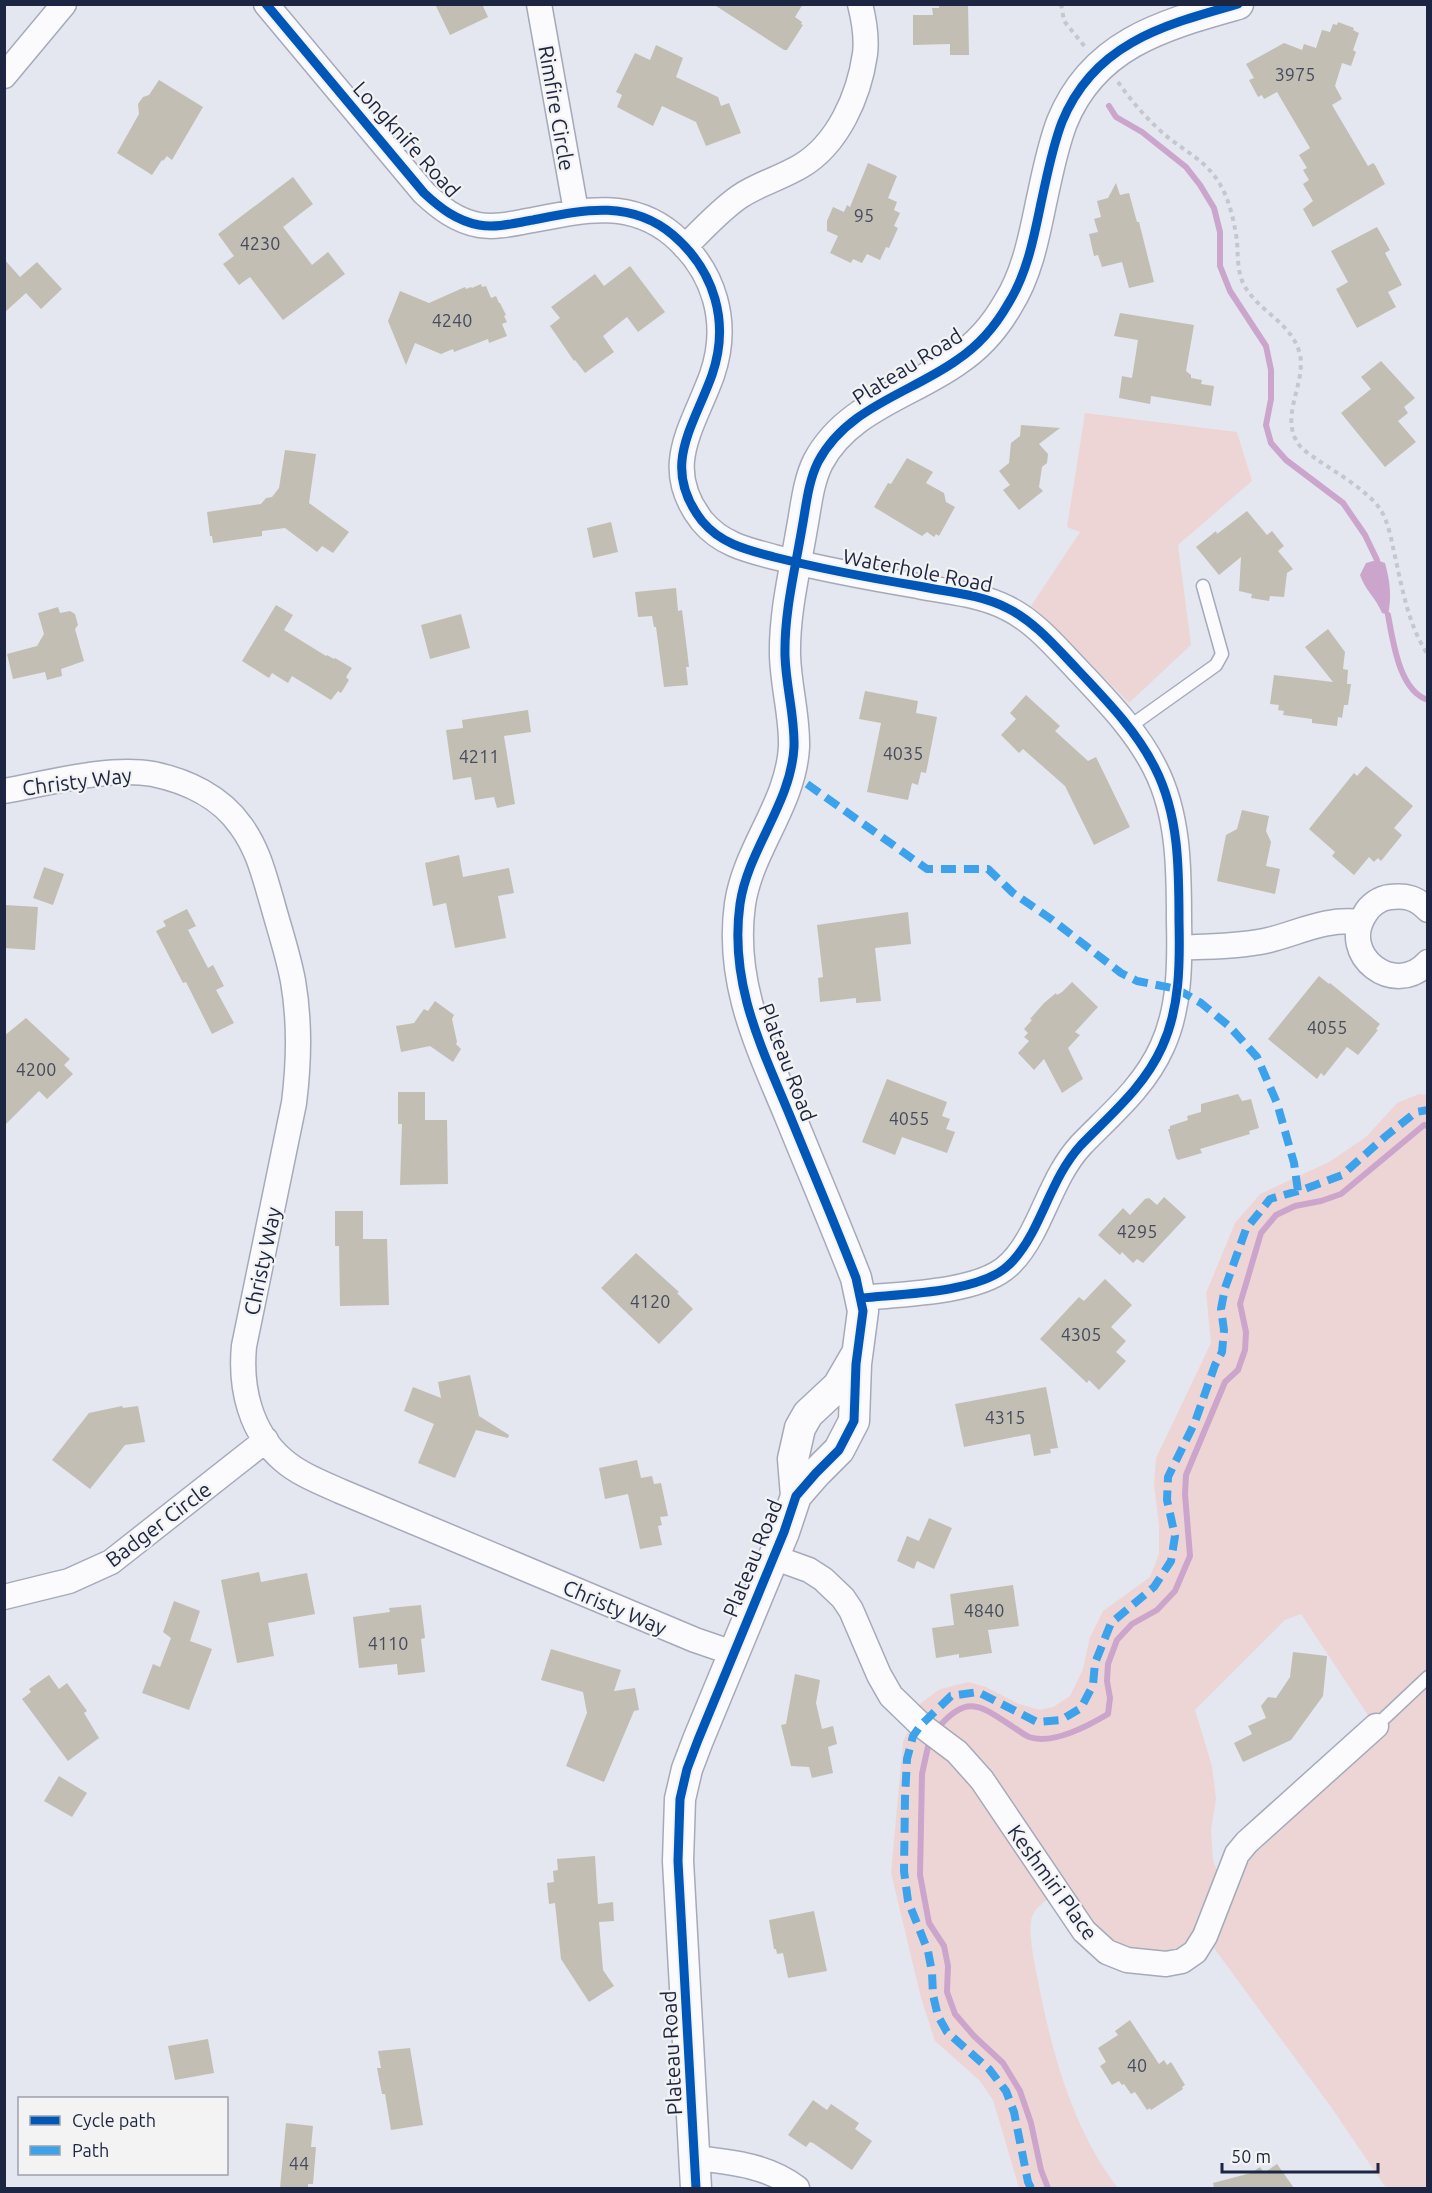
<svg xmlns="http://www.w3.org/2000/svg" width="1432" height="2193" font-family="Ubuntu,sans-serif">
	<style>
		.green { fill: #eed5d5; fill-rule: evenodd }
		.water { fill: #cba5cc }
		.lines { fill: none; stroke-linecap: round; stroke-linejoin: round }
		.stream { stroke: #cba5cc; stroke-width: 6 }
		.building { fill: #c3beb3 }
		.service-casing { stroke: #a5aabb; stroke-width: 15 }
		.minor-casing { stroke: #a5aabb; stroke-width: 27 }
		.tertiary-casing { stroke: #a5aabb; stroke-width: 33 }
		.path { stroke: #c5c7cd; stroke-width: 4; stroke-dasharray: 4.5 4.5; stroke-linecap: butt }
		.service { stroke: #fbfbfd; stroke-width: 12 }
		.minor { stroke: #fbfbfd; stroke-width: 24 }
		.tertiary { stroke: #fbfbfd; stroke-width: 30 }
		.quiet { stroke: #3da2ec; stroke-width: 8; stroke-dasharray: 15 8; stroke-linecap: butt }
		.cycleway-casing { stroke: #f3f3f3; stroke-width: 13 }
		.cycleway { stroke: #0057b8; stroke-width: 9 }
		.labels { text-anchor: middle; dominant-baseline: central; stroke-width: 4.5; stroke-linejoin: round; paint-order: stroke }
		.number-label { font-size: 18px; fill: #464b5e }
		.street-label { font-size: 21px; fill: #1c2541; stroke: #f3f3f3 }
	</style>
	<rect width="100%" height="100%" fill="#e4e7f0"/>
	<path class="green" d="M1085,413l152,19 15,49 -74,64 13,100 -62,58 -78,-80 -20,-17 49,-74 -13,-5z
		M1419,1094l8,1v1093h-41l-55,-81 -126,-171 -10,16 -68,8 -70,-67c-11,8 -24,14 -26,29 -2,17 4,43 7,59 14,72 35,149 80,207h-99l-26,-88 -13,-19 -45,-40 -14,-43 -30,-125 12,-131 18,-39 19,-14 29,-7 17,5 33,17 21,6 13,-3 17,-11 13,-27 7,-32 13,-26 47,-34 9,-23v-28l-5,-41 2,-27 55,-115 -5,-50 29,-70 25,-29 69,-32 37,-25 31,-34zM1301,1614l74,112 -146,146 -6,15 -10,-27 -2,-30 5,-31 -4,-33 -17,-56 90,-90z"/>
	<path class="water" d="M1377,560l8,3c5,18 7,34 3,52l-6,-2c-6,-15 -17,-23 -22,-38l6,-12z"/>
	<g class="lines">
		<path class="stream" d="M1109,106l7,11 26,15 44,35 14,18 14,23 6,24v34l10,25 36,55 5,24v29l-5,26 5,18 15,17 57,43 22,32 12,25
			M1388,615c5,26 11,76 40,85
			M938,1728c29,-35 43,-22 75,-1 5,3 11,8 16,10 23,8 59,-11 79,-23l2,-16 -3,-17 1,-17 9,-24 15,-16 25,-14 18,-19 15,-35 -5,-62 1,-19 39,-93 13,-12 7,-20 1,-18 -6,-28 21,-71 15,-18 19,-9 26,-5 20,-7 83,-69 4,1
			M929,1742l-7,32 -2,101 9,48 15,23 4,20 -1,26 8,22 19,22 29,27 17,28 11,32 10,47 7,18"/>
	</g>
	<path class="building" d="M435,4h47l6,13 -38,18z
		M713,4h90l-8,13 7,5 -1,2 2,1 -16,25h-3z
		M939,4h29l1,51h-19v-11l-37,1v-30h20l-1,-7h7z
		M1338,22l16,6 -1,2 6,3 -6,17 3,2 -5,14 -9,-3 -7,23 7,13 -10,6 36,61 5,-3 2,2 10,19 -72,43 -10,-18 10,-8 -10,-17 6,-4 -6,-10 4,-2 -8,-13 11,-7 -33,-56 -13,7 -2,-4 -4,2 -9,-17 5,-2 -8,-14 38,-21 18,7 2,-6 12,4 6,-18 8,2 3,-8 4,1z
		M656,45l27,13 -7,19 42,20 3,9 8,-3 12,30 -35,13 -10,-24 -34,-16 -9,20 -36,-19 5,-12 -6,-3 19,-39 15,7z
		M159,80l44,27 -31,53 -5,-4 -4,5 -1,-1 -10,15 -35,-22 22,-39 -1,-10 5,-7 6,-2z
		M868,163l29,13 -9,22 9,4 -3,8 6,3 -6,13 4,2 -9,20 -3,-1 -6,13 -13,-6 -5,9 -9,-4 -2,4 -21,-10 8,-17 -11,-5v-10l6,-14 11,5 3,-7 3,2z
		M293,177l20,27 -30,23 29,38 16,-13 17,22 -62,46 -33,-43 -11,8 -16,-21 11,-8 -16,-22z
		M1116,183l4,12 9,-2 8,29h2l15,60 -25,6 -7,-26 -20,5 -4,-12 -4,1 -5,-22 9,-2 -4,-13 7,-2 -4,-16 11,-3z
		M1377,227l13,23 -5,3 17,32 -14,7 8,15 -39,21 -21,-39 12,-7 -17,-31z
		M4,259l16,18 17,-15 25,27 -21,20 -15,-16 -22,20z
		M630,266l35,46 -27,20 -11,-15 -24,19 11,16 -29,21 -10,-13 -1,1 -24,-35 10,-8 -9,-11 44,-33 9,12z
		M481,284l1,3 4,-1 5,12 5,-2 3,7h1l6,12 -2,1 3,6 -5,2 5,12 -18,7 -1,-4 -34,13 -1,-3 -12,5 -26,-11 -9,22 -18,-44 12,-30 29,12 36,-16 1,2 5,-2 1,1z
		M1120,313l74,12 -8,46 5,4v3l11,2 -1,4 13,2 -3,20 -60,-10 -1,8 -31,-6 3,-22 10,2 6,-38 -24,-4z
		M1381,361l34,37 -11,9 4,6 -10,8 18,21 -31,25 -44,-54 30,-24 -10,-12z
		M1021,425l39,3 -21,16 9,10 -1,9 -5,4 -3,20 4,4 -24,19 -16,-20 7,-5 -11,-14 10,-8 2,-20 9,-7z
		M285,450l31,4 -7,49 40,29 -16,21 -11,-7 -5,6 -32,-24 -23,3v5l-49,7 -1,-7h-2l-3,-24 54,-8 5,-6 6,-1 7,-9z
		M907,458l26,14 -7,11 18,10 2,9 9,5 -16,29 -3,-2 -2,3 -7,-5 -5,4 -48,-29 14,-24 3,1z
		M1247,511l20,24 5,-4 12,15 -6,5 15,18 -6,4 -3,24 -14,-1 -1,5 -18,-3 1,-4 -13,-3 2,-34 -22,18 -23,-28 20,-16 1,3z
		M611,522l7,30 -25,6 -6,-30z
		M676,588l2,23 4,-1 5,40 2,17h-3l2,18 -24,2 -8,-60h-2l-2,-11 -14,1 -3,-25z
		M276,605l17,10 -9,15 42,26 1,-1 7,4 1,-1 17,10 -6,9 3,3 -8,13 -3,-2 -7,9 -39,-24 -4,7 -16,-10 -3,5 -27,-17z
		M58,607l2,6 10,-2 5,3 3,11 -3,4 9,32 -23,8 1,7 -15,4 -2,-8 -32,7 -6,-25 30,-8 7,-12 -6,-21z
		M461,614l9,34 -40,11 -9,-34z
		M1328,629l17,23 -2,17 5,1 -1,14h4l-3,21h-4l-2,13 -4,-1 -1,9 -25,-3v-4l-29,-4 1,-4 -6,-1 1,-5 -9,-1 4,-29 59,7 -28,-35z
		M865,691l53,10 -2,12 21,4 -11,56 -5,-1 -3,13 -6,-2 -4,17 -41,-8 14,-69 -22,-4z
		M1026,695l34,31 -5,5 33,30 8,-4 34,70 -36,18 -29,-59 -42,-37 -4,4 -18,-18 15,-16 -6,-6z
		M528,710l3,22 -27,4 11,68 -18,4 -3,-11 -19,3 -4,-23 -18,3 -7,-50 17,-2 -1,-8z
		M1366,766l47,40 -19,22 8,7 -21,26 -3,-3 -4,4 -5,-5 -15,18 -22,-19 3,-4 -26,-23 45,-56 3,3z
		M1242,810l27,6 -3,15 5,11 -5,24 14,3 -5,25 -58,-13 9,-46 11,-6z
		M459,855l4,22 46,-9 5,25 -16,3 8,42 -51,10 -9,-45 -13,3 -8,-43z
		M44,867l20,7 -11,31 -20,-7z
		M5,905l33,2 -3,43 -31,-2z
		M187,909l9,17 -8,4 20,38 5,-3 11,21 -8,4 18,33 -22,11 -26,-52 -3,1 -27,-52 10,-5 -3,-5z
		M908,912l3,32 -36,4 6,53 -25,2v-5l-36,4 -2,-24 5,-1 -6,-52z
		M1319,976l10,8 1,-1 50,41 -4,5 2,1 -20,25 -11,-8 -23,29 -3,-3 -4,6 -49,-40z
		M1072,982l26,25 -23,25 5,3 -12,13 15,31 -21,14 -18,-34 -10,11 -16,-17 11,-12 -5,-4 4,-4 -4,-4 8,-9 -2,-1 14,-16 12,-10 1,2 5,-3z
		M435,1001l19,14 -2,4 5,23 -1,2 5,5 -8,13 -23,-16 -29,6 -5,-26 18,-3 10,-14 4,2z
		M26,1018l44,41 -6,6 9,9 -26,25 -8,-8 -35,35v-90z
		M887,1079l60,23 -5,14 8,3 -4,10 9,3 -8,21 -45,-16 -7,18 -33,-13z
		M398,1092h27v28h22l1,64 -48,1 2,-61h-4z
		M1238,1094l4,7 9,-2 8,29 -10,3 1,3 -50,15 2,4 -24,7 -2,-2 -8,-29h2v-3l18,-6 -1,-4 14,-4v-8z
		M1164,1197l22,20 -43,46 -6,-4 -4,4 -11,-11 -2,3 -22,-20 25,-27 7,7 15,-16 4,-1 8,7z
		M335,1211h28v28h24l2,66 -49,1 -1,-60h-4z
		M636,1253l43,39 -2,1 16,16 -34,35 -58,-56z
		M1105,1279l27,26 -21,22 15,14 -10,11 10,9 -27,29 -10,-10 -2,3 -47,-44 39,-42 5,4z
		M470,1375l9,41 30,19 -1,3 -32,-8 -21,48 -37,-15 16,-39 -30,-13 9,-24 28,11 -3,-16z
		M1046,1387l12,61 -8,1 1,4 -17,3 -4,-22 -66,13 -9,-43z
		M122,1406l1,2 15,-2 7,36 -20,3 -35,44 -38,-29 37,-47z
		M637,1460l4,18 11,-2 2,8 7,-1 7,33 -8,1 2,8 -4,1 4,19 -22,4 -12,-55 -23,5 -6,-31z
		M929,1518l23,10 -18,41 -17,-8 -3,8 -17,-8 10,-25 12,5z
		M259,1572l2,10 46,-9 8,41 -47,9 6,33 -37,7 -16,-83z
		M1013,1585l6,41 -31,4 4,23 -33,5v-4l-23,4 -4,-30 22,-3 -4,-31z
		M174,1601l26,10 -10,30 22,8 -23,61 -47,-17 11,-29 7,3 11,-29 -8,-6z
		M421,1605l4,33 -4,1 4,33 -27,3 -1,-11 -38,4 -6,-51 37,-5 -1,-4z
		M551,1649l70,21 -7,21 21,-3 4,22 -5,1 -30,71 -38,-16 21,-53 -4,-21 -42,-12z
		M1293,1652l34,4 -4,40 -32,44 -48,22 -9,-19 18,-9 -4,-8 18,-8 -5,-12 7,-9 8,1 14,-21z
		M795,1674l25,6 -4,23 6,26 11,-3 4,18 -9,3 5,26 -21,5 -3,-11 -18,-1 -10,-41 5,-1z
		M49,1675l10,14 8,-6 20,28 -3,2 15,25 -31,23 -46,-62 9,-7 -2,-3z
		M59,1776l28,17 -15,24 -28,-16z
		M595,1856l3,48 15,-2 1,19 -15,1 4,48 11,16 -25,16 -28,-43 -6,-56 -6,1 -2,-21 7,-1 -1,-11 5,-1 -1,-11z
		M814,1911l13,60 -39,7 -5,-25 -6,1 -1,-5h-2l-5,-29z
		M1130,2020l29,44 5,-4 3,5 4,-3 14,23 -3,2 1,2 -32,21 -1,-2 -3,2 -12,-18 -4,2 -7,-10 -2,1 -3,-4 -7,4 -12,-19 6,-4 -8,-14 20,-13 -3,-4z
		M208,2039l6,34 -39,7 -7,-34z
		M410,2048l13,77 -32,5 -6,-36h-3l-5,-26h4l-3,-17z
		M813,2100l14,10 4,-6 28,19 -4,6 17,12 -20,29 -39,-27 -3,-1 -4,5 -18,-12z
		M286,2123l27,3 -2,21h5l-3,37h-5v4h-28z
		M1277,2164l17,24h-80l-1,-5 38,-10 9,-6 4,6z"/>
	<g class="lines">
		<g class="service-casing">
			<path id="service" d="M1129,727l87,-62 6,-11 -19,-68
				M1376,1726l52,-49"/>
		</g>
		<g class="minor-casing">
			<path id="minor" d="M266,4l158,189c16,15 33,28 55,32 18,3 36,-2 54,-5 50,-10 97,-21 140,15 42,36 57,88 39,140 -19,53 -52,92 -10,146 19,23 45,29 72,36 48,12 96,21 144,29 29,6 62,8 89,22 27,13 48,38 69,60 29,31 60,62 79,100 24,47 24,101 24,153 1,42 1,87 -17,126 -18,40 -51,67 -81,98 -23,25 -33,58 -49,88 -7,13 -16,27 -28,36 -31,24 -104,25 -142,29
				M539,4l37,207
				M4,76l60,-72
				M685,247c17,-17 34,-36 54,-50 19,-13 42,-19 62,-31 37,-22 58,-70 64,-112 2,-16 -1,-34 -5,-50
				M4,791c45,-8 105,-25 149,-17 34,7 68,23 88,52 17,23 23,49 31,76 7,26 16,52 21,79 7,40 6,82 1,122l-50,243c-4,41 6,86 39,114 16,14 37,22 57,31l355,149 38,13
				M1428,910c-11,-12 -22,-15 -38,-13 -10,1 -20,8 -25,17 -27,41 30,85 63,48
				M1180,948c29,-2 59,-1 89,-8 32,-8 56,-22 91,-18
				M773,1557l36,13 14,9 20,19 8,12 28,65 12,21 30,29 36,27 25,28 102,151 23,21 20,8 39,4 16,-3 13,-9 10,-16 32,-82 10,-12 129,-116
				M4,1597l65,-16 42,-19 155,-122
				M695,2158c35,4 72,7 102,30"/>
		</g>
		<g class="tertiary-casing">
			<path id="tertiary" d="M796,1496l-3,-37 7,-31 8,-14 30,-28 18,-31
				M696,2188l-18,-327 2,-62 7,-30 11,-29 86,-208 12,-36 20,-23 23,-23 15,-29 2,-57 7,-53 -7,-33c-21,-54 -44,-108 -66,-162 -29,-70 -61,-133 -50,-212 8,-55 51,-100 54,-157 1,-30 -8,-60 -9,-91 -1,-43 10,-86 17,-128 4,-21 6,-46 16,-66 29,-55 93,-69 139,-102 21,-14 39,-35 51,-56 19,-30 26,-67 33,-101 6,-27 11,-55 21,-81 32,-79 102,-97 176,-118"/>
		</g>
		<path class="path" d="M1061,4l3,17 21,26
			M1118,82c14,20 32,41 52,57 17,13 36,23 48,42 11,17 16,39 19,60 1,14 0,31 7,44 14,26 46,37 55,66 9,28 -18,62 -3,89 4,9 15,15 23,21 17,11 51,32 61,48 8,12 11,29 14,43 8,35 14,73 34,103"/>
		<use href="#service" class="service"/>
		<use href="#minor" class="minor"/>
		<use href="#tertiary" class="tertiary"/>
		<path class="quiet" d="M807,784l120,85h61l25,24 38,26 70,54 16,8 40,8 24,14 28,23 28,31 20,46 17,60 4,28
			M1031,2188l-3,-6 -14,-70 -8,-21 -17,-22 -42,-37 -9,-16 -5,-21 -1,-23 -4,-21 -20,-50 -4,-30 1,-73 2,-39 6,-23 8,-11 30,-29 27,-4 59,30 24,-2 20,-12 12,-23 2,-22 16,-40 43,-36 17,-26 4,-25 -8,-36 1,-23 27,-55 20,-57 7,-13 2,-22 -3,-21 4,-21 21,-59 24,-30 35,-10 37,-14 44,-39 30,-24 12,-2"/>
		<g class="cycleway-casing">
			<path id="cycleway" d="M266,4l158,189c16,15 33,28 55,32 18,3 36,-2 54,-5 50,-10 97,-21 140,15 42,36 57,88 39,140 -19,53 -52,92 -10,146 19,23 45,29 72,36 48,12 96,21 144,29 29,6 62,8 89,22 27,13 48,38 69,60 29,31 60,62 79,100 24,47 24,101 24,153 1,42 1,87 -17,126 -18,40 -51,67 -81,98 -23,25 -33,58 -49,88 -7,13 -16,27 -28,36 -31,24 -104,25 -142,29
				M696,2188l-18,-327 2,-62 7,-30 11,-29 86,-208 12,-36 20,-23 23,-23 15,-29 2,-57 7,-53 -7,-33c-21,-54 -44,-108 -66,-162 -29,-70 -61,-133 -50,-212 8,-55 51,-100 54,-157 1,-30 -8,-60 -9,-91 -1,-43 10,-86 17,-128 4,-21 6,-46 16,-66 29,-55 93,-69 139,-102 21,-14 39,-35 51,-56 19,-30 26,-67 33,-101 6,-27 11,-55 21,-81 32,-79 102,-97 176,-118"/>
		</g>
		<use href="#cycleway" class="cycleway"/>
	</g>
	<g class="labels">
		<g class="number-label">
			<text x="1295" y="74">3975</text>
			<text x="864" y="215">95</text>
			<text x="260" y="243">4230</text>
			<text x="452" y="320">4240</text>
			<text x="903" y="753">4035</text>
			<text x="479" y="756">4211</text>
			<text x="1327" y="1027">4055</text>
			<text x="36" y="1069">4200</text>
			<text x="909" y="1118">4055</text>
			<text x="1137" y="1231">4295</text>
			<text x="650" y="1301">4120</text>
			<text x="1081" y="1334">4305</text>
			<text x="1005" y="1417">4315</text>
			<text x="984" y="1610">4840</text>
			<text x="388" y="1643">4110</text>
			<text x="1137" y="2065">40</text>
			<text x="299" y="2163">44</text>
		</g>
		<g class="street-label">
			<text transform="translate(557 108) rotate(80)">Rimfire Circle</text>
			<text transform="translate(407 139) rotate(48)">Longknife Road</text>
			<text transform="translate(907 366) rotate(-32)">Plateau Road</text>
			<text transform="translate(918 570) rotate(11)">Waterhole Road</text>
			<text transform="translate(77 781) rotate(-7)">Christy Way</text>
			<text transform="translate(788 1062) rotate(69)">Plateau Road</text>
			<text transform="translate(262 1261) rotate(-78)">Christy Way</text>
			<text transform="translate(158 1524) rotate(-37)">Badger Circle</text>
			<text transform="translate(752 1558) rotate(-68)">Plateau Road</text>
			<text transform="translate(615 1607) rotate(23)">Christy Way</text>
			<text transform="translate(1053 1882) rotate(54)">Keshmiri Place</text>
			<text transform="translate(671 2053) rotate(-93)">Plateau Road</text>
		</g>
	</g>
	<rect width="1432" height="2193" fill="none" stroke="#1c2541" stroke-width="12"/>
	<rect x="18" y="2097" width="210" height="78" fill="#f3f3f3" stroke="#9da1ac" stroke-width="1.5"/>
	<rect x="30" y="2116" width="30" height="9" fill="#0057b8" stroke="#9da1ac" stroke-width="1.5"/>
	<text x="72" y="2127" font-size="18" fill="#1c2541">Cycle path</text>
	<rect x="30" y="2146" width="30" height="9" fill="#3da2ec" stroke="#9da1ac" stroke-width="1.5"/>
	<text x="72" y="2157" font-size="18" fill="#1c2541">Path</text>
	<path d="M1222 2163v9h156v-9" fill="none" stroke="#1c2541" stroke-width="3"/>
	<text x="1231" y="2163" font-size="18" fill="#1c2541" stroke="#f3f3f3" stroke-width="4.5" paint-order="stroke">50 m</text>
</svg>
